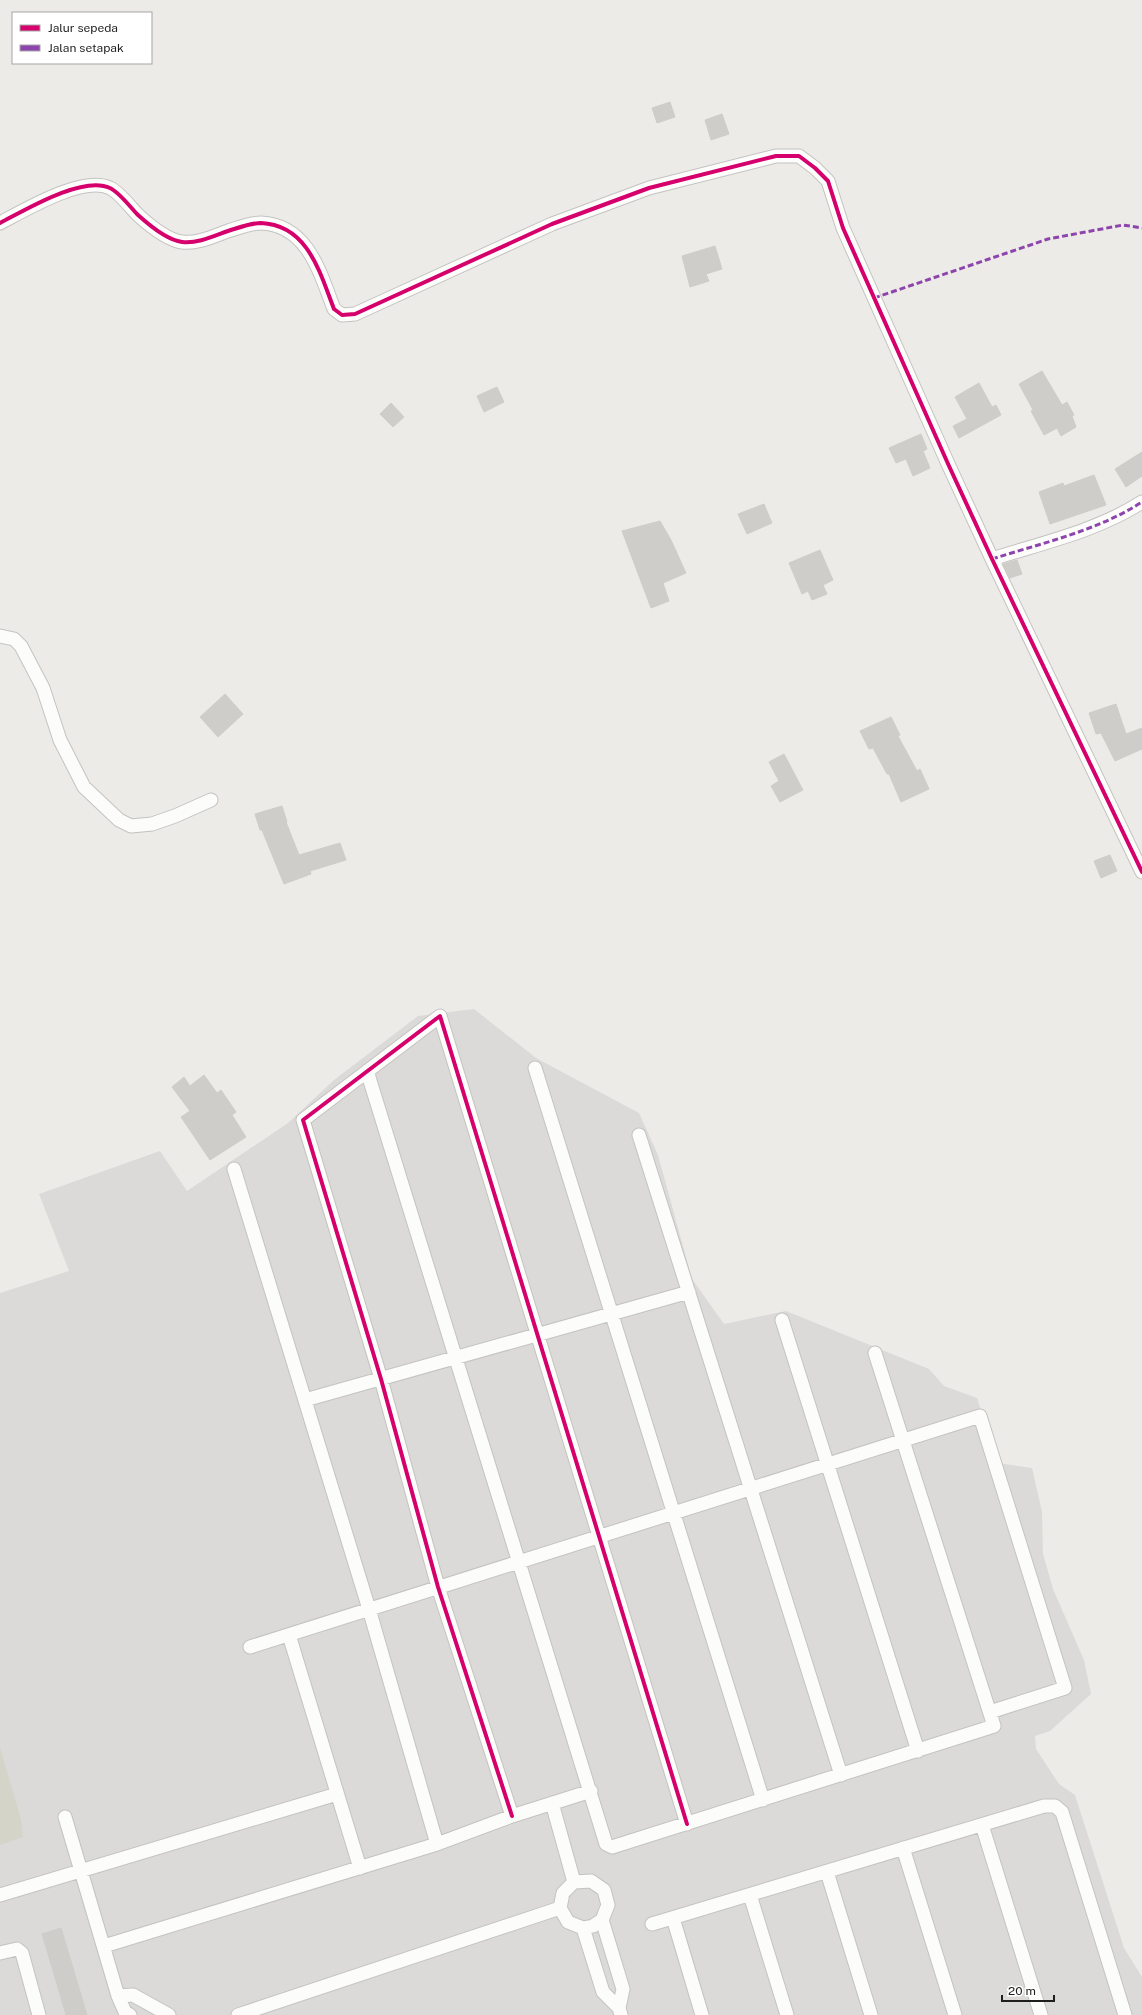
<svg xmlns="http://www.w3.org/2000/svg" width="1142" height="2015" font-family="'Public Sans',sans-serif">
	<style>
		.residential { fill: #dbdad8 }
		.construction { fill: #d4d4c9 }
		.building { fill: #cfcdca; stroke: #cfcdc9 }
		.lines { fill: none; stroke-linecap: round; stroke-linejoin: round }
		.minor-casing { stroke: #c3c3c1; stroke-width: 15 }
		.minor { stroke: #fcfcfb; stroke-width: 13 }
		.quiet { stroke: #8e44ad; stroke-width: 3; stroke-dasharray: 6 3; stroke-linecap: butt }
		.cycleway-casing { stroke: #fff; stroke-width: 6 }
		.cycleway { stroke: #d6006c; stroke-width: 4 }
	</style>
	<rect width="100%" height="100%" fill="#ecebe7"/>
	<path class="residential" d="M474,1009l62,49 103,55 19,42 34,124 32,45 62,-13 143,58 15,17 33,12 21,65 34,5 10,44 1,42 10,35 31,71 7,34 -41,37 -15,5 1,13 23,35 16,11 49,153 18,29v38h-1142v-722l69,-22 -30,-77 121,-43 27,40 101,-68 46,-43 84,-64z"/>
	<path class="construction" d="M0,1748l21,71 2,18 -23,8z"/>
	<path class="building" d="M670,102l5,15 -18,6 -5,-15z
		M722,114l7,20 -18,6 -6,-20z
		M715,246l7,23 -16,5 3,7 -19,6 -8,-31z
		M1042,371l20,34 5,-3 7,13 -2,1 4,11 -15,9 -4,-8 -13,7 -13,-24 2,-1 -14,-26z
		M979,383l13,24 4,-2 5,10 -42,23 -6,-12 14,-7 -12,-22z
		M497,387l7,15 -20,10 -7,-16z
		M391,403l13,14 -11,10 -13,-13z
		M921,434l6,15 -4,2 7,17 -17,8 -7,-17 -10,4 -7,-15z
		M1142,452v24l-16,11 -11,-18z
		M1094,475l12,30 -56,19 -11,-32 24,-9 1,3z
		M764,504l8,19 -25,11 -9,-20z
		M660,521l11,19 15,33 -23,10 6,18 -18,7 -29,-77z
		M820,550l13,30 -10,5 4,9 -15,6 -4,-9 -6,3 -13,-31z
		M1017,560l5,14 -12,4 -7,-14z
		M225,694l18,20 -25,23 -18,-20z
		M1116,704l10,30 16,-6v21l-27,12 -14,-28 -5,1 -7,-21z
		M891,717l9,18 -2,1 19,35 3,-2 9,20 -28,13 -12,-28h-2l-14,-26 -4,1 -9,-18z
		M784,754l19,36 -23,12 -9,-16 8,-5 -10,-19z
		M282,806l5,16h-1l13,33 41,-12 6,17 -36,11 1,3 -27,10 -22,-54h-2l-5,-16z
		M1110,855l7,16 -16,7 -7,-17z
		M204,1075l13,18 4,-3 15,22 -4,3 14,22 -36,23 -29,-43 9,-6 -18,-24 12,-10 6,9z
		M61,1928l12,40 14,47h-21l-12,-41 -12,-40z"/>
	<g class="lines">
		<g class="minor-casing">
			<path id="minor" d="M0,223c25,-13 83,-48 110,-35 9,4 21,20 28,27 11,10 29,25 44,27 15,2 32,-6 46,-11 10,-3 22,-8 33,-8 47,2 59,50 73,86l8,6 13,-1 197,-90 97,-36 127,-32h23l16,12 13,13 15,47 106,238 43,93 150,313
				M992,559c50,-16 105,-28 150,-57
				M0,636l14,3 7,7 22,42 17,52 24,47 35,33 12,6 21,-2 23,-8 36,-16
				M535,1068l228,732
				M367,1071l239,773 6,3 382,-121 -119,-373
				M639,1135l202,640
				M234,1169l135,440 68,235 75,-28 79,-25
				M782,1320l136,431
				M305,1400l384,-108
				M289,1635l71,233
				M250,1647l730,-231 85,272 -75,24
				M552,1803l22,79
				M512,1816l-74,-229 -57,-208 -78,-259 137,-104 247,808
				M65,1817l53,179 7,16 5,3
				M982,1825l59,190
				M903,1848l52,167
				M827,1872l44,143
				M0,1895l337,-101
				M750,1895l37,120
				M673,1918l29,97
				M602,1920l-9,6 -10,2 -15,-6 -8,-14 3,-15 11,-11 17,-1 13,9 4,15 -6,15 21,69 -4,19 2,7
				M652,1924l392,-118h11l7,6 63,203
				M583,1928l20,64 16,16
				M104,1946l333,-102
				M0,1953l17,-4 5,4 17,62
				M118,1996l15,-1 36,20
				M238,2015l322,-107"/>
		</g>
		<use href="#minor" class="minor"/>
		<path class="quiet" d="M874,298l174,-59 75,-14 19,3
			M992,559c50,-16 105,-28 150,-57"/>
		<g class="cycleway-casing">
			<path id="cycleway" d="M0,223c25,-13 83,-48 110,-35 9,4 21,20 28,27 11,10 29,25 44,27 15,2 32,-6 46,-11 10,-3 22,-8 33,-8 47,2 59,50 73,86l8,6 13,-1 197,-90 97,-36 127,-32h23l16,12 13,13 15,47 106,238 43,93 150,313
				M512,1816l-74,-229 -57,-208 -78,-259 137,-104 247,808"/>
		</g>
		<use href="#cycleway" class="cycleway"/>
	</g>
	<rect x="12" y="12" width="140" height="52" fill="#ffffff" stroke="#a5a5a5"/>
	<rect x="20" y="25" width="20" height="6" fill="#d6006c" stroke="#a5a5a5"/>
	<text x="48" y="32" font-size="12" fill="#1e1e1e">Jalur sepeda</text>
	<rect x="20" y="45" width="20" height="6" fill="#8e44ad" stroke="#a5a5a5"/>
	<text x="48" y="52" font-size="12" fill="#1e1e1e">Jalan setapak</text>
	<path d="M1002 1995v6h52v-6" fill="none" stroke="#1e1e1e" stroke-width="2"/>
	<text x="1008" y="1995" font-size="12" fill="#1e1e1e" stroke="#ffffff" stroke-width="3" paint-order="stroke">20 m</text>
</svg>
